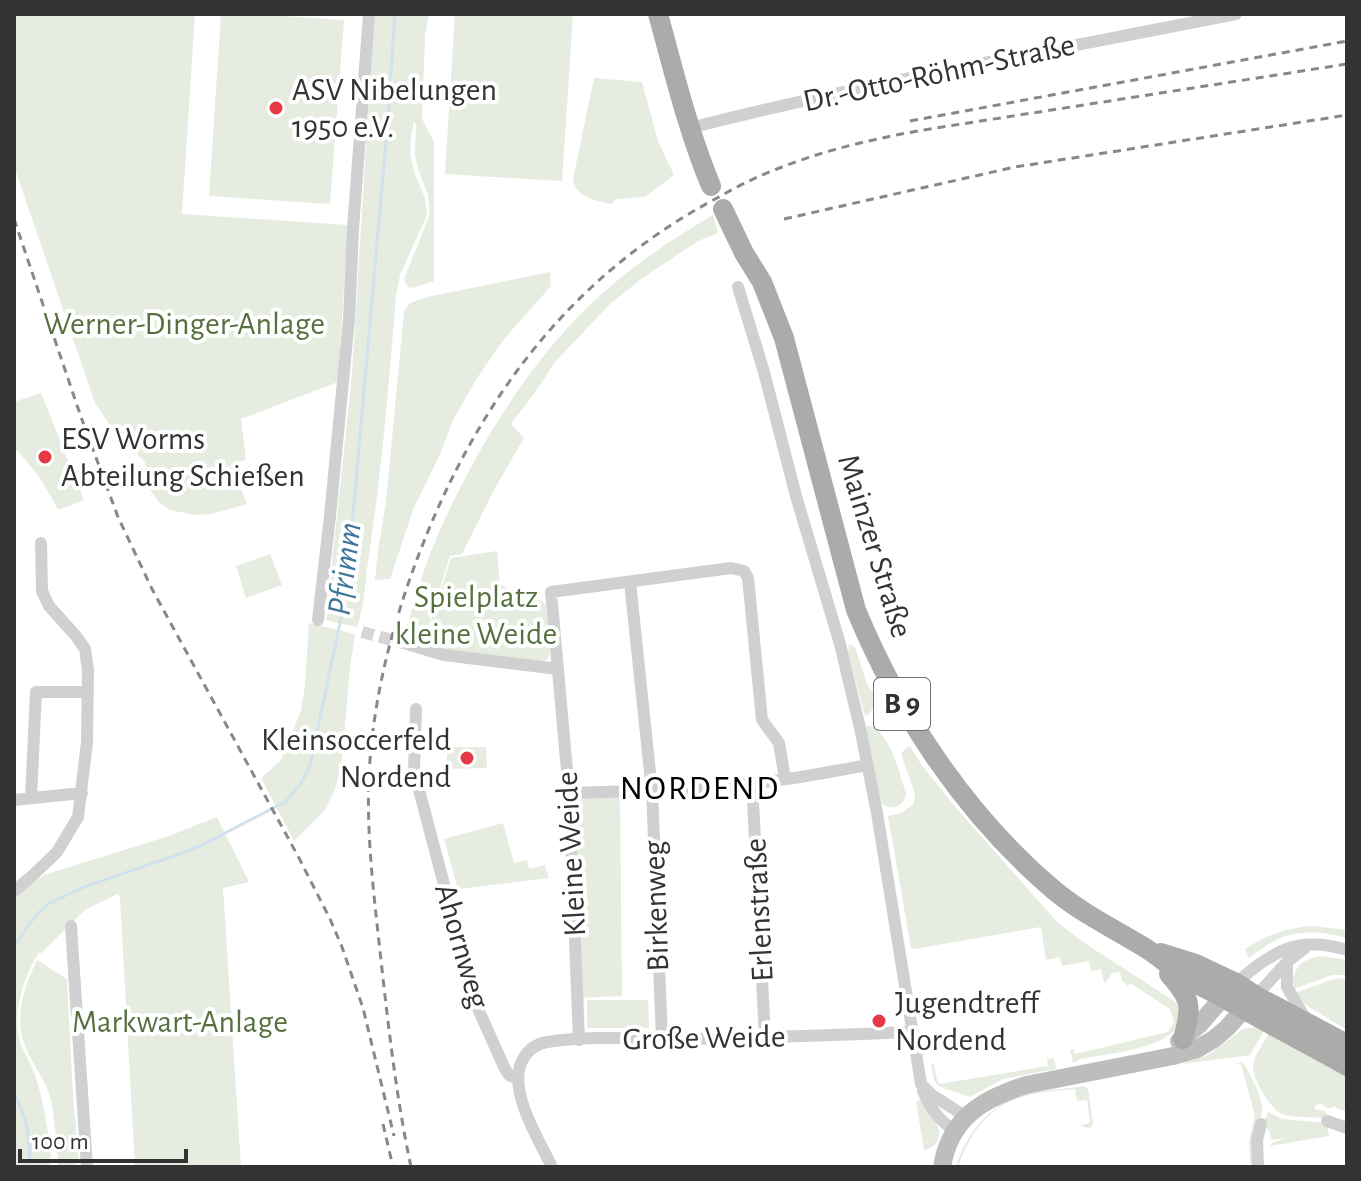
<svg xmlns="http://www.w3.org/2000/svg" width="1361" height="1181" font-family="'Alegreya Sans',sans-serif">
	<style>
		.green { fill: #e6ecdf }
		.lines { fill: none; stroke-linecap: round; stroke-linejoin: round }
		.stream { stroke: #cfe2ee; stroke-width: 3 }
		.street-tunnel { stroke: #d6d6d6; stroke-width: 12; stroke-dasharray: 12 6; stroke-linecap: butt }
		.street { stroke: #d0d0d0; stroke-width: 12 }
		.secondary { stroke: #bdbdbd; stroke-width: 18 }
		.primary { stroke: #ababab; stroke-width: 20 }
		.rail { stroke: #888; stroke-width: 3; stroke-dasharray: 8 6; stroke-linecap: butt }
		.poi-dot { fill: #e63946; stroke: #fff; stroke-width: 3 }
		.labels { text-anchor: middle; dominant-baseline: central; stroke-width: 8; stroke-linejoin: round; paint-order: stroke }
		.shield { fill: #fff; stroke: #707070; stroke-width: 2 }
		.shield-label { font-size: 30px; font-weight: bold; fill: #333 }
		.street-label { font-size: 32px; fill: #333; stroke: #fff }
		.poi-label { font-size: 32px; fill: #333; stroke: #fff; text-anchor: start }
		.park-label { font-size: 32px; fill: #56703f; stroke: #fff }
		.water-label { font-size: 34px; font-style: italic; fill: #3f7597; stroke: #fff }
		.neighbourhood-label { font-size: 34px; letter-spacing: 2px; fill: #000; stroke: #fff }
	</style>
	<rect width="100%" height="100%" fill="#fff"/>
	<path class="green" d="M14,14h181l-13,200 166,11 -10,157 -97,37 5,41 -15,4 16,40 -36,10 -16,1 -25,-5 -10,-7 -10,-13 -5,-28 -34,-35 -16,-24 -81,-237z
		M221,14h35l88,6 -14,184 -121,-8z
		M374,14h55l-4,22 -3,83 12,23v139l-21,7 -5,-1 -4,-8 26,-65 -2,-19 -10,-26 -3,-13 1,-32 -2,-3 -4,22 1,15 3,14 11,26 2,17 -27,60 -4,21c-7,86 -14,173 -27,258 -4,25 -4,51 -12,73l-31,-7 26,-246z
		M455,14h118l-11,167 -117,-7z
		M594,78l48,4 16,59 16,34 -29,22 -29,2 -4,5c-16,-3 -37,-7 -39,-25z
		M713,215l5,18 -20,8 -57,38 -31,25 -56,59 -13,21 -30,40 13,14 -29,50 -33,66 -12,2 -27,86 -19,-6c9,-29 17,-59 28,-87 34,-83 92,-182 158,-244 37,-36 79,-64 123,-90z
		M550,272l1,14 -46,52 -28,40 -24,42 -13,34 -27,56 -23,69 -15,1 3,-30 8,-48 18,-190 6,-9 17,-6z
		M41,393l43,107 -26,10c-12,-24 -25,-44 -44,-62v-46z
		M497,551l3,33 11,6 1,11 28,-1 6,5 4,50 -6,7 -103,-11 -18,-6 28,-87z
		M270,554l12,31 -36,13 -10,-32z
		M309,623l46,11 -5,34 -8,90 -6,29 -11,23 -31,31 -33,-63 20,-18 20,-49 4,-26z
		M849,644l6,3 12,37 10,16 -7,13 -5,3 -17,-64z
		M869,725c23,10 29,46 37,68 -1,15 -19,20 -26,7l-15,-72z
		M910,746l11,18 35,44 102,115 28,21 91,59c2,7 5,13 3,19 -10,27 -75,32 -100,37l-7,4 -3,-13 4,-1 1,5 93,-22 6,-10 -4,-13 -40,-26 -2,3 -6,-5 -2,-9 -8,1 -6,9 -2,1 -3,-14 -10,2 -2,-10 -27,5 -2,-9 -14,3 -5,-33 -127,22 -3,-1 -23,-132 13,-3 13,-9 1,-10 -14,-40 2,-3z
		M447,747h39l1,21 -40,1z
		M571,795h49l2,201 -45,2z
		M217,817l32,65 -26,6 18,279h-106l-15,-270 -2,-3 -32,15 -46,45 -1,-2c-16,27 -29,63 -17,95 4,9 10,18 13,28 8,23 16,68 16,92h-37v-269l30,-23 125,-39z
		M503,823l11,40 13,-3 2,9 16,-4 4,13 -91,11 -14,-50z
		M1312,926l35,4v8c-41,-11 -65,-7 -98,20l-4,-9c21,-14 42,-21 67,-23z
		M1322,956l25,4v15h-15l-38,14c-4,-20 9,-31 28,-33z
		M37,960l30,19 6,116 6,68 -10,4h-10c-3,-20 -4,-56 -10,-74 -6,-17 -19,-32 -25,-50 -10,-27 1,-58 13,-83z
		M1340,978l7,1v51l-41,-25 -11,-12 33,-12z
		M587,1000h61l1,28h-62z
		M1257,1027l8,2 -15,26 -68,9 26,-9 35,-26z
		M1270,1031l77,40v40l-9,-2 -3,-3c-6,4 -8,2 -13,-2l-7,1v4l9,2 3,3 -1,4c-12,-1 -33,0 -44,-4 -12,-5 -30,-36 -29,-48 1,-11 12,-25 17,-35z
		M1054,1058l2,11 -53,10 -33,18 -32,-11 -4,-6 -3,-16h3l3,16 2,4 109,-18 -1,-7z
		M1241,1062l4,3c10,21 28,45 8,64l-1,14 2,24h-3l-2,-26 6,-25 -14,-52h-5z
		M1084,1086l4,3 5,34 -2,5 -8,-1 -1,-2 8,-2 -3,-23 -10,1 -2,-12c-19,2 -39,3 -56,9 -32,10 -51,39 -61,69h-2c10,-34 36,-65 71,-73 19,-4 38,-5 57,-8z
		M920,1100c13,15 34,41 4,50l-8,-48z
		M1268,1112l14,7 45,4 2,13 -59,10 2,-3 15,-5 -15,2 -3,-9 -6,-7z"/>
	<g class="lines">
		<path class="stream" d="M14,946l22,-31 12,-11 33,-16 99,-34 24,-10 81,-42 15,-17 10,-19 36,-172 42,-476 7,-104
			M14,1093c12,24 18,46 15,74"/>
		<path class="street-tunnel" d="M362,632l48,13"/>
		<path class="street" d="M690,128c180,-46 364,-78 546,-114
			M738,287l26,85 32,124 44,148 20,84 17,85 44,271 11,11 33,21
			M630,582l22,209 10,248
			M318,620l12,-104 19,-197 4,-90 16,-215
			M410,645l34,10 114,14
			M416,709l-2,62 61,231 30,67 4,6 9,4
			M752,782l13,256
			M569,793c72,-2 146,-4 218,-14 27,-4 53,-9 80,-14
			M31,798l5,-106h52
			M14,800l68,-7
			M14,891l17,-14 26,-25 21,-35 9,-75 1,-72 -3,-21 -9,-13 -27,-30 -7,-15 -1,-48
			M71,926l16,241
			M1287,962v25l18,31
			M1236,983c36,-31 61,-48 111,-33
			M1256,996l31,-34 18,-14
			M579,1040l-10,-247 -18,-201 180,-24 13,3 4,7 14,142 17,23 6,36
			M923,1091c6,16 17,30 32,40
			M1327,1121l20,7
			M552,1167c-13,-27 -46,-79 -29,-108 5,-9 13,-15 24,-17 45,-7 94,-3 140,-3 75,-1 150,-4 225,-7
			M1258,1167l-1,-27 4,-16"/>
		<path class="secondary" d="M1179,1041l20,-16 32,-37
			M942,1167c8,-49 40,-68 84,-82l147,-29 24,-7 17,-10 13,-11 27,-30"/>
		<path class="primary" d="M658,14c16,58 30,117 53,172
			M723,209l21,44 18,29 22,56 72,272c44,106 110,206 199,281 28,23 61,39 92,58 14,9 26,20 40,29 12,8 25,13 37,20 41,24 82,45 123,68
			M1161,953l35,11 40,19 20,13 91,48
			M1169,974c23,26 23,32 14,65"/>
		<path class="rail" d="M910,121l437,-80
			M14,219l67,198 37,100 34,72 147,269 31,61 12,28 21,61 31,128
			M784,219l231,-52 332,-52
			M383,1124l10,43
			M411,1167c-15,-71 -23,-143 -31,-216 -7,-64 -15,-127 -10,-191 6,-81 30,-162 61,-236 60,-141 149,-253 286,-326 19,-11 39,-21 60,-29 47,-19 96,-30 146,-39l424,-66"/>
	</g>
	<g class="poi-dot">
		<circle cx="276" cy="108" r="8"/>
		<circle cx="45" cy="457" r="8"/>
		<circle cx="467" cy="758" r="8"/>
		<circle cx="879" cy="1021" r="8"/>
	</g>
	<g class="labels">
		<rect class="shield" x="874" y="678" width="56" height="52" rx="6"/>
		<g class="shield-label">
			<text x="902" y="704">B 9</text>
		</g>
		<g class="street-label">
			<text transform="translate(939 73) rotate(-12)">Dr.-Otto-Röhm-Straße</text>
			<text transform="translate(875 546) rotate(73)">Mainzer Straße</text>
			<text transform="translate(571 854) rotate(-93)">Kleine Weide</text>
			<text transform="translate(656 906) rotate(-92)">Birkenweg</text>
			<text transform="translate(759 910) rotate(-93)">Erlenstraße</text>
			<text transform="translate(462 946) rotate(74)">Ahornweg</text>
			<text transform="translate(704 1038) rotate(-1)">Große Weide</text>
		</g>
		<g class="poi-label">
			<text x="292" y="90">ASV Nibelungen<tspan x="292" dy="37">1950 e.V.</tspan></text>
			<text x="61" y="439">ESV Worms<tspan x="61" dy="37">Abteilung Schießen</tspan></text>
			<text x="451" y="740" text-anchor="end">Kleinsoccerfeld<tspan x="451" dy="37">Nordend</tspan></text>
			<text x="895" y="1003">Jugendtreff<tspan x="895" dy="37">Nordend</tspan></text>
		</g>
		<g class="park-label">
			<text x="184" y="324">Werner-Dinger-Anlage</text>
			<text x="476" y="597">Spielplatz<tspan x="476" dy="37">kleine Weide</tspan></text>
			<text x="180" y="1022">Markwart-Anlage</text>
		</g>
		<g class="water-label">
			<text transform="translate(345 569) rotate(-83)">Pfrimm</text>
		</g>
		<g class="neighbourhood-label">
			<text x="700" y="789">NORDEND</text>
		</g>
	</g>
	<rect width="1361" height="1181" fill="none" stroke="#333333" stroke-width="32"/>
	<path d="M20 1149v12h166v-12" fill="none" stroke="#333333" stroke-width="4"/>
	<text x="32" y="1149" font-size="24" fill="#333333" stroke="#ffffff" stroke-width="6" paint-order="stroke">100 m</text>
</svg>
